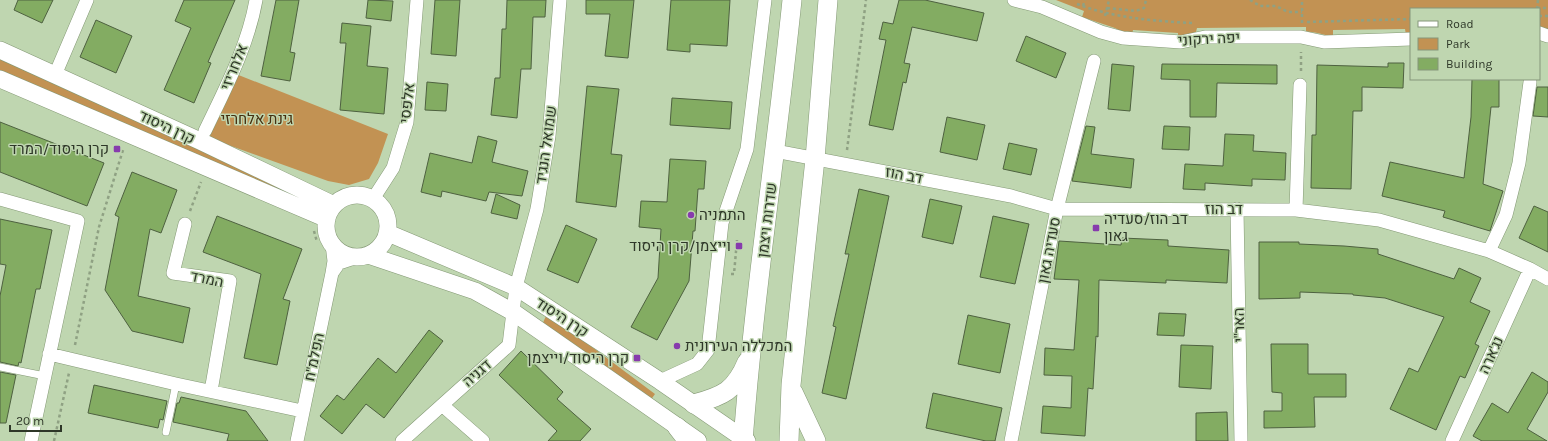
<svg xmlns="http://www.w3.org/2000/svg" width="1548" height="441" font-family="Karla,Heebo,sans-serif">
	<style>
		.green { fill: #c29253 }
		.building { fill: #83ac62; stroke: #4e6140 }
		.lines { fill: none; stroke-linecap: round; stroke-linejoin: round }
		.service-casing { stroke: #849975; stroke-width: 8 }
		.minor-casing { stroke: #849975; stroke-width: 14 }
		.tertiary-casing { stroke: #849975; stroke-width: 18 }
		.secondary-casing { stroke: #849975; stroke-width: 20 }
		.path { stroke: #8fa183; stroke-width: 2.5; stroke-dasharray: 3 3; stroke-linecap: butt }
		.service { stroke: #fff; stroke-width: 7 }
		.minor { stroke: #fff; stroke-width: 13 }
		.tertiary { stroke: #fff; stroke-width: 17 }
		.secondary { stroke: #fff; stroke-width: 19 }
		.poi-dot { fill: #873bad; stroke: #bfd6b0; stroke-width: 1.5 }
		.labels { text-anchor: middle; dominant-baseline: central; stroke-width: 3; stroke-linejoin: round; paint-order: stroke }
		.street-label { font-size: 15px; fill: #2e3728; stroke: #bfd6b0 }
		.park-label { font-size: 15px; fill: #452f0f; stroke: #bfd6b0 }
		.poi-label { font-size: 15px; fill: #2e3728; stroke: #bfd6b0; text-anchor: end }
	</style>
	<rect width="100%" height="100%" fill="#bfd6b0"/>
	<path class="green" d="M1056,0h492v30l-9,-3v-18h-128v26h-5l-1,-6 -72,1v6c-10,0 -17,-5 -27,-4v-5l-109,1 -1,4 -18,6v-5l-45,-3 -1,5 -6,-1 -11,-6 -33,-11 2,-6z
		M0,54l325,150 -3,7 -322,-136z
		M236,74l152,60 -10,29 -9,16 -20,6 -21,-4 -119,-43z
		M546,316l22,13 87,65 -5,7 -108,-76z"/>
	<path class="building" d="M18,0h35l-11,23 -28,-13z
		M184,0h51l-27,62 3,1 -17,40 -30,-13 27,-62 -16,-7z
		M276,0h23l-9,52 5,1 -5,28 -29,-5z
		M368,0l25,1 -2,20 -25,-3z
		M435,0h25l-4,56 -25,-2z
		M507,0h39l-1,17h-12l-2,52h-10l-4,49 -26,-3 4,-37h5l2,-49h4z
		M586,0h48l-6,58 -23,-2 5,-42h-24z
		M671,0h59l-3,46 -37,-2v8l-23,-2z
		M899,0h26l59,13 -7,28 -65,-14 -8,36 6,1 -4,19 -3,-1 -10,48 -24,-5 17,-85 -7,-1 4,-17 10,2z
		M96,20l36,16 -16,37 -36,-16z
		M342,23l29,3 -4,40 21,2 -4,46 -44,-4 6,-67h-6z
		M1026,36l40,17 -10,25 -40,-17z
		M1388,63h16l-1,25 -41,-1v24h-9l-2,78 -40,-1 1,-53h4l1,-70 71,2z
		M1112,64l22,2 -4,45 -22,-2z
		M1162,64l115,1v19l-60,-1 -1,34h-26v-37l-29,-1z
		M1472,79h27v28h-8l-8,77 20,7 -13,40 -47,-14 2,-6 -63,-15 8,-34 74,16 7,-61z
		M427,82l21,2 -2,27 -21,-1z
		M587,86l32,3 -8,65 11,1 -6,52 -40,-5z
		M1537,87h11v30l-15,-1z
		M672,98l60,4 -2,27 -60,-4z
		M947,117l38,8 -8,35 -37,-8z
		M0,122l104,41 -17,43 -87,-34z
		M1086,126l9,1 -4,27 43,5 -3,29 -59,-7z
		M1164,126l26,1 -1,23 -27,-1z
		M1225,134l29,1 -1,16 33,2 -1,27 -33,-1v7l-47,-3v7l-22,-1 2,-25 38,2z
		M478,136l19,5 -5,21 36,9 -6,25 -33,-4 -3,9 -44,-10 -1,6 -20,-5 9,-39 42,10z
		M1009,143l28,6 -6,26 -28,-6z
		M670,159l36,2 -2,28h-6l-3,42h-2l-4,50 -32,59 -26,-13 27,-49 3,-49 -22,-2 2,-26 26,1z
		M132,172l45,18 -16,43 -11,-4 -12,67 52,12 -7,35 -51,-12 -27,-41 14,-73 -4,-2z
		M859,189l30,7 -43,203 -24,-6 14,-66 -3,-1 16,-72h-4z
		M496,194l24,11 -3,14 -26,-6z
		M930,199l32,7 -9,38 -31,-7z
		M1534,206l14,6v40l-29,-14z
		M217,216l85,33 -19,50 7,2 -13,64 -33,-7 17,-84 -58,-22z
		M993,216l36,8 -14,60 -35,-7z
		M0,219l52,11 -12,59h-4l-15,74 -2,-1 -1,4 -18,-4v-66l6,-31 -6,-1z
		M566,225l31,14 -19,44 -31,-13z
		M1122,238l46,2v6l61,4 -2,33 -61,-3v3l-67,-3 -1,57 -2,-1 -3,53 -5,-1 -3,48 -44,-3 2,-27 28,2 1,-32 -28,-1 1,-27 29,2 5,-70 -25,-1 5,-38 62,4z
		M1259,242h40v2l45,2 34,3v5l76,25 5,-11 22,10 -11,24 20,9 -15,33 4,2 -14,32 -5,-2 -24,54 -46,-21 19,-41 9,4 26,-55 -59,-19 -32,-3v-1l-53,-2v6l-41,1z
		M1159,313l27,1 -2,22 -27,-1z
		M968,315l42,9 -10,49 -42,-9z
		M429,330l14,11 -59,77 -18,-14 -24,30 -22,-18 17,-21 7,5 34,-42 18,15z
		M1271,344h37v30h38v23h-32l1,30 -51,1v-17h18v-18l-10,-1z
		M1181,345l32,1 -2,43 -32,-2z
		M521,351l42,41 -6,7 34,30 -11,12h-32l9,-10 -58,-56z
		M0,372l16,3 -10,48h-6z
		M1532,372l16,10v10l-21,37 20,12h-65l-9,-5 19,-33 16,10z
		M94,385l73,16 -4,19 -3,-1 -2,9 -70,-15z
		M933,393l69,15 -7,33h-9l-60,-13z
		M181,397l65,14 22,30h-41l2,-7 -56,-12 4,-19h2z
		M1227,412l1,29h-32v-28z"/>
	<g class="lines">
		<g class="service-casing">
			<path id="service" d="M0,367l45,9
				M166,432l10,-48"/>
		</g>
		<g class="minor-casing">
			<path id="minor" d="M1014,0l28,7 59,25 22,6 58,4 24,-5h96l23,5 87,-3
				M1539,33l9,3
				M55,75l32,-75
				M205,131c20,-42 43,-85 51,-131
				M775,151l236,45 46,13 239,1 83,10 110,31 41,18 18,10
				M0,199l78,22 -47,220
				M373,199l20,-31 14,-46 10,-122
				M1237,209l4,232
				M1296,210l4,-125
				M185,224l-12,49 57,8 -19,110
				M1489,251l17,-36 13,-52 11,-81
				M332,273l7,-10 18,-6
				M49,354l127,30 126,27
				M660,381l37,-17 11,-14 14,-127 25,-74 18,-149
				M442,405l41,36
				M297,441l35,-168 2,-12 -2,-17
				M402,441l107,-96 7,-58 21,-78 12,-73 11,-136
				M1011,441l46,-232 37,-148
				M1452,441l78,-172"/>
		</g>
		<g class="tertiary-casing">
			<path id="tertiary" d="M0,50l200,91 134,64
				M0,79l327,140
				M326 226a31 31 0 1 1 62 0a31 31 0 1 1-62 0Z
				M388,233l128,54 144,94 87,60
				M368,255l107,36 38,21 185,129"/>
		</g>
		<g class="secondary-casing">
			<path id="secondary" d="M793,392l23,49
				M694,404c29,-8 41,-13 53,-42
				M677,427l11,14
				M743,441c11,-147 34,-294 49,-441
				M789,441l2,-56 24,-226 13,-159"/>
		</g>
		<path class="path" d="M1250,0l10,6h16l12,6h14
			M1077,4c37,14 76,17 115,19
			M1083,6l2,-6
			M1107,8l29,3 8,-3 2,-8
			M1537,8h11
			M1537,9l1,-9
			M1105,16l4,-16
			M1539,16h9
			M1307,22l104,-3
			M1302,23v-23
			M1301,71v-19
			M847,150l19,-150
			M190,211l11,-29
			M314,231l3,11
			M731,274h3l3,-34
			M75,345l24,-118 24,-77
			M54,441l15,-68"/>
		<use href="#service" class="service"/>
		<use href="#minor" class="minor"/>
		<use href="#tertiary" class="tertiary"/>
		<use href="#secondary" class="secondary"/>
	</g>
	<g class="poi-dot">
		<rect x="113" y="145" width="8" height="8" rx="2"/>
		<circle cx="691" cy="215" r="4"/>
		<rect x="1092" y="224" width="8" height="8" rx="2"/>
		<rect x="735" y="242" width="8" height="8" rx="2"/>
		<circle cx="677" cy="346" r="4"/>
		<rect x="633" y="354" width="8" height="8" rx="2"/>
	</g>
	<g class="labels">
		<g class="street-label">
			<text transform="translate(1209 39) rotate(-3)">יפה ירקוני</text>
			<text transform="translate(234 67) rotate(-68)">אלחריזי</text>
			<text transform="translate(407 103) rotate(-83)">אלפסי</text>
			<text transform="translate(167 127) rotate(25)">קרן היסוד</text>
			<text transform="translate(546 145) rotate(-82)">שמואל הנגיד</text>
			<text transform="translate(904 175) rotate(11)">דב הוז</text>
			<text x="1224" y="209">דב הוז</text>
			<text transform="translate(767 220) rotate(-83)">שדרות ויצמן</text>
			<text transform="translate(1049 250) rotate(-79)">סעדיה גאון</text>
			<text transform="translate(207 279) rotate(12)">המרד</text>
			<text transform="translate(562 317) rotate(33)">קרן היסוד</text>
			<text transform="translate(1239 325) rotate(-91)">האר"י</text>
			<text transform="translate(1491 355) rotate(-66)">נג'ארה</text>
			<text transform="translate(314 357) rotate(-78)">הפלמ"ח</text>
			<text transform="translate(477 373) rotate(-41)">דגניה</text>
		</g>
		<g class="park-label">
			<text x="257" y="119">גינת אלחרזי</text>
		</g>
		<g class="poi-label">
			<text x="109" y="149">קרן היסוד/המרד</text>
			<text x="699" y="215" text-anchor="start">התמניה</text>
			<text x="1104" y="219" text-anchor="start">דב הוז/סעדיה<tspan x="1104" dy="17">גאון</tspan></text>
			<text x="731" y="246">וייצמן/קרן היסוד</text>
			<text x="685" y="346" text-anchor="start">המכללה העירונית</text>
			<text x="629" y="358">קרן היסוד/וייצמן</text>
		</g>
	</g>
	<rect x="1410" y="8" width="130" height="72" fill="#bfd6b0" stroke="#85967a"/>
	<rect x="1418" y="21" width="20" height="6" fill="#ffffff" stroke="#85967a"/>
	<text x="1446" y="28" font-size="12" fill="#2e3728">Road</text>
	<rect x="1418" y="38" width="20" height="12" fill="#c29253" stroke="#85967a"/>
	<text x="1446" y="48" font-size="12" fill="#2e3728">Park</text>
	<rect x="1418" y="58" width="20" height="12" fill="#83ac62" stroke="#85967a"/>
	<text x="1446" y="68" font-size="12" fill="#2e3728">Building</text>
	<path d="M10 425v6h51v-6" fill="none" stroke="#2e3728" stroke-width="2"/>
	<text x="16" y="425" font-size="12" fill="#2e3728" stroke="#bfd6b0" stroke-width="3" paint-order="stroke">20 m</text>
</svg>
